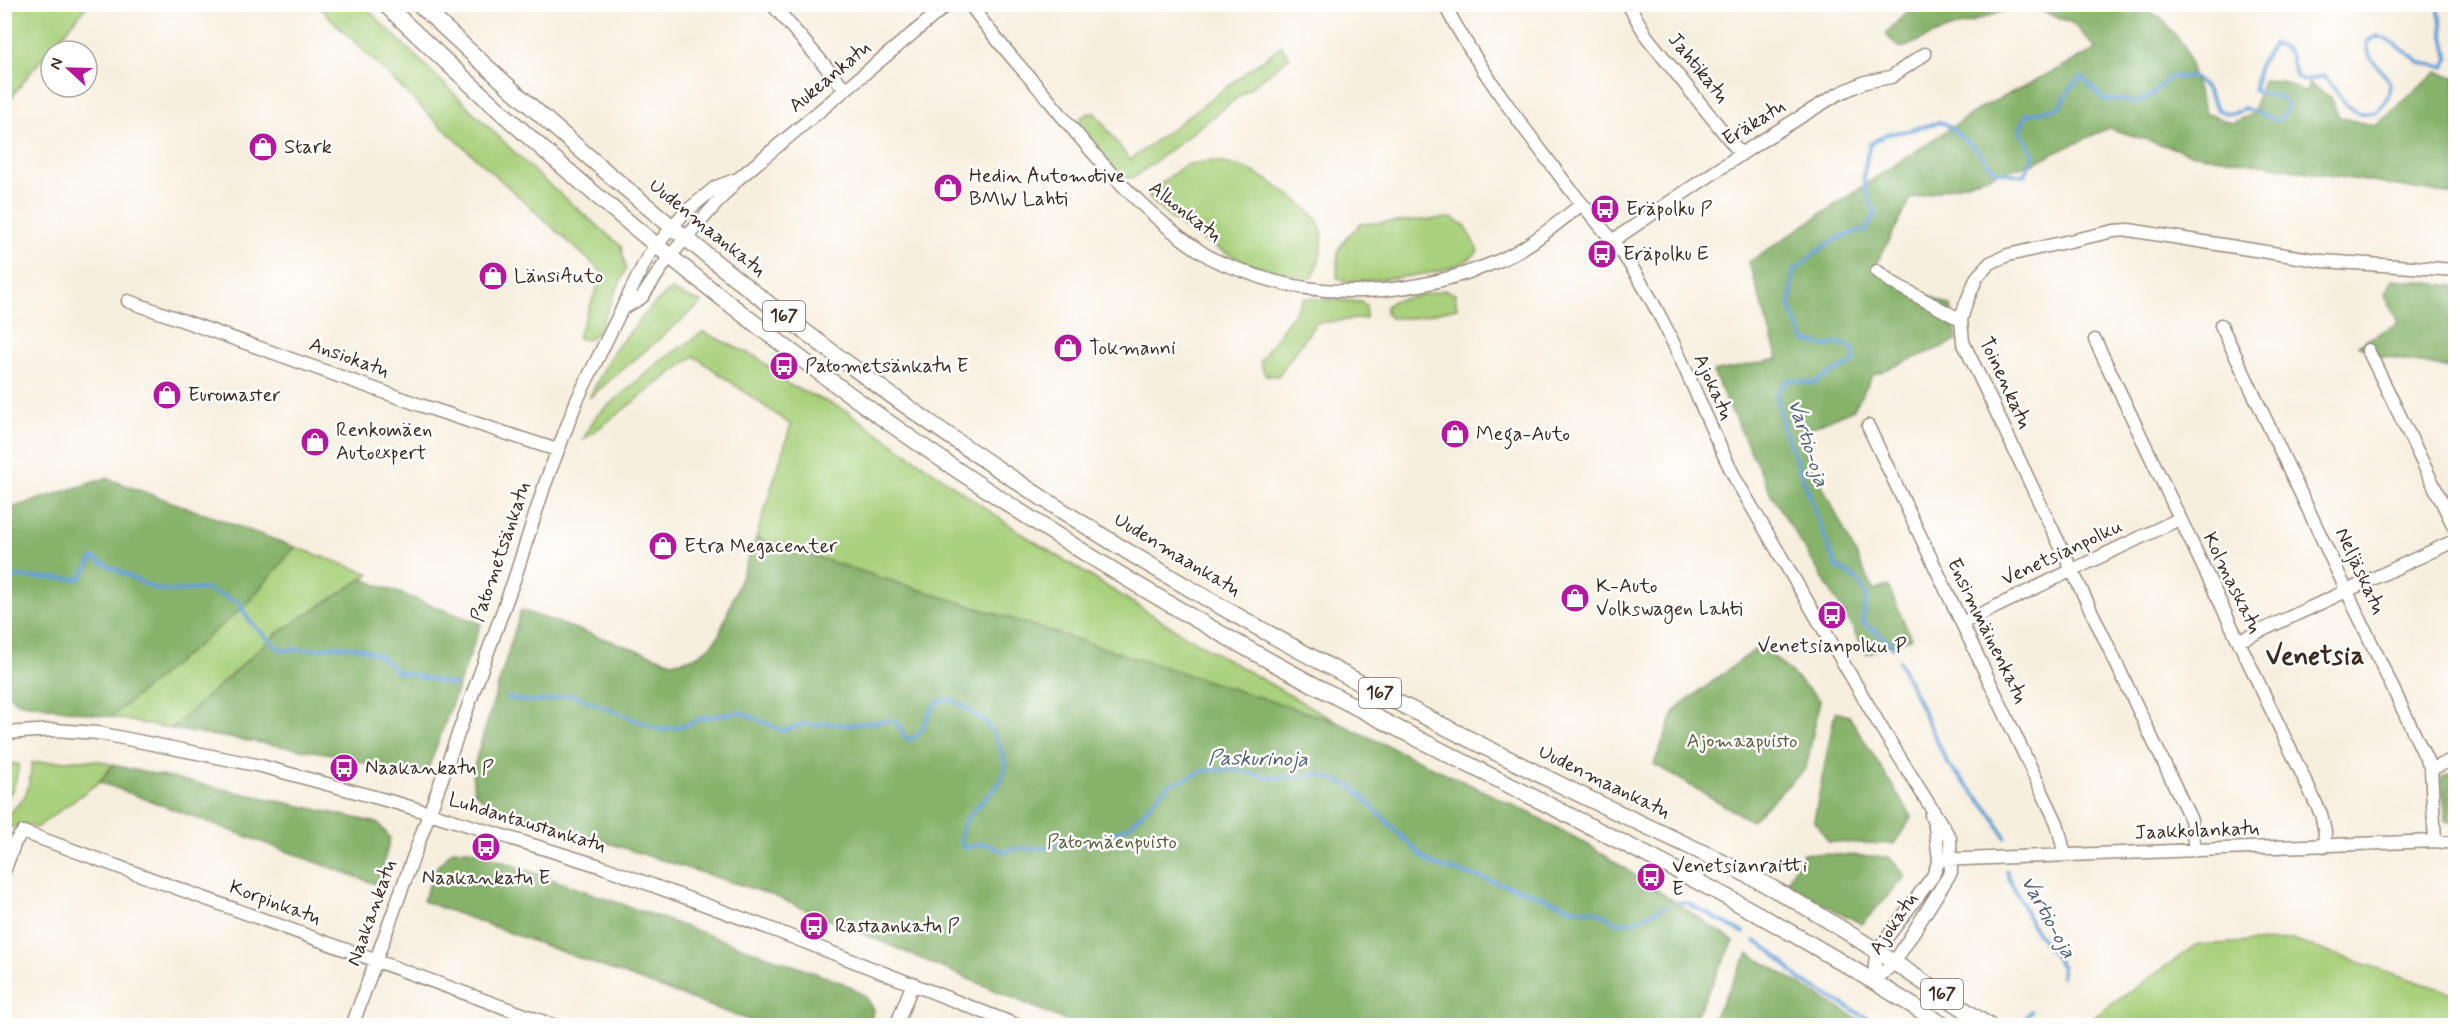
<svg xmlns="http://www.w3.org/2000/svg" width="2460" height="1030" font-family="Mynerve,sans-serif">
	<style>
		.green { fill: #a9d07b; stroke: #727d4c; stroke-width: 1.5 }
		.forest { fill: #86b26b; stroke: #606e44; stroke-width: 1.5 }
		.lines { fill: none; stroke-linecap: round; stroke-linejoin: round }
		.stream { stroke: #68a0d7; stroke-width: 4 }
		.minor-casing { stroke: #998c7e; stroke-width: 15 }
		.major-casing { stroke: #998c7e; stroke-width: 18 }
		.minor { stroke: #fff; stroke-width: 12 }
		.major { stroke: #fff; stroke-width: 15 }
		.labels { text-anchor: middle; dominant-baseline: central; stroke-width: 5; stroke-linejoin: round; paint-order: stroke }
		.shield { fill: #fff; stroke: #766a62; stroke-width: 1.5 }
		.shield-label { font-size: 18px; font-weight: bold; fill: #3b2a1e }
		.street-label { font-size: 20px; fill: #3b2a1e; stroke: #fff }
		.poi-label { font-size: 20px; fill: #3b2a1e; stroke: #fff; text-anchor: start }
		.park-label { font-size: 20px; fill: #5c5c3a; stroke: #fff }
		.water-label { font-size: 21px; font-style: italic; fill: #4f5f71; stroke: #fff }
		.district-label { font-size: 26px; font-weight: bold; fill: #3b2a1e; stroke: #fff }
	</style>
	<rect width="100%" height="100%" fill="#fff"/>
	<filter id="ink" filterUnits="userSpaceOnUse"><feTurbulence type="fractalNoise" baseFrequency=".0167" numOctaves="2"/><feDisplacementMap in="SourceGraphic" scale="12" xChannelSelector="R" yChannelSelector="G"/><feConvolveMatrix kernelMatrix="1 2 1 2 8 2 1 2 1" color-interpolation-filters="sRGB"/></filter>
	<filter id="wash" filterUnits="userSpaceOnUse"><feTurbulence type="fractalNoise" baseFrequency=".008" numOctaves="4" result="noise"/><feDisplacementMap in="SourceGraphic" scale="24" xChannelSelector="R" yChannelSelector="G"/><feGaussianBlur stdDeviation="1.35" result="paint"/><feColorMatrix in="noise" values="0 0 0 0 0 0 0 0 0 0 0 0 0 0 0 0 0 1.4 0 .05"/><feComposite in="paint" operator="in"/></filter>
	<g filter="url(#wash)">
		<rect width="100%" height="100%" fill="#f7efde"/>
		<path class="green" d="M5,4l83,1 -63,74 -20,28z
			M317,5h46l176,171 82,70 5,23 -29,64 -9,7 -11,-2 26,-65 -170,-154z
			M1281,46l9,11 -155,120 -8,1 -7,-3 -40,-49v-8l9,-5h6l35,47z
			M1209,161c11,2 22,3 32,6 19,6 65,37 76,53 11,16 3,42 -5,58 -19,0 -53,-9 -71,-18 -23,-10 -84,-44 -93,-66l37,-29z
			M1451,218l14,7 13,26c-19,26 -101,28 -133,31l-8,-5 1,-27 10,-14 13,-12z
			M670,290l32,13 -113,95 24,-46 38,-45z
			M1445,290l10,4 2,14 -43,10h-24l-4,-5v-7l7,-5z
			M1304,298l57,4 5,3v13l-50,5 -38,53 -13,-1 -5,-14z
			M703,332l55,26 31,27 56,25 176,123 165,103 151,86 -581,-184 35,-113 -97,-69 -112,85 14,-25 66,-56z
			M295,547l75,27 -94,60 -105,95 -60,-12 134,-111z
			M79,760l21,1 13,4 -14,17 -63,46 -12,-4 -16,5 -3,-3 -1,-10c24,-16 25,-26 28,-53z
			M5,763l14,1c-2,13 -4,26 -14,36z
			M2292,940l163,54v31l-357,1 -8,-6 106,-75z"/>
		<path class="forest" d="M1915,4h107v1l-87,29 -35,15 -15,-15z
			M2027,5h111l24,14 22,26 21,68 27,10 21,-9 9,-34 21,1 22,12 4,-10 21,14 9,20 36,9 62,-54 18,5v118l-266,-42 -81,-25 -74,35 -123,36 -38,71 78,36 6,35 -84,34 -19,34 -57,25 77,157 14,-5 23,52 -45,16 -17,-33 -78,-127 -58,-122 65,-13 -29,-97 230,-153 118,-60 -25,-26z
			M2392,279l63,7v83l-76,-13 -21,-11 40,-22 -13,-28z
			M106,478l189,69 -50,59 -134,111 -95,-15 -11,-10v-182z
			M756,538l581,184 193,91 62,34 142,94 -43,84h-615l-304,-130 -284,-90 -14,-14 -2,-19 49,-162 151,52c21,-1 35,-10 47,-27z
			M362,579l119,45 -52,143 -15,7 -13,3 -56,-21 -174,-27 105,-95z
			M1761,645l59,55 -14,68 -55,53 -97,-57 21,-54z
			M1835,712l14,4 63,101 -18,27 -65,-2 -15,-22z
			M113,765l265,58 12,15 -12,47 -279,-103z
			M2455,771v52l-9,-2 -5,-43z
			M453,850h17l373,133 22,13 8,14 -3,15h-108l-339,-124 13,-33z
			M1803,853l86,4 17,19 -44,48 -76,-40z
			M1748,953l120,72h-158z"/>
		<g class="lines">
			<path class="stream" d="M4,579l15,-2 61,2 13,-21 60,30 15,3 37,-2 34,13 9,17 26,26 8,5 37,-1 16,-3 25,2 19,7 17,16 58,14
				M1893,647l-3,-5 -28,-20c1,-7 3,-13 4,-20 2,-18 -17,-29 -30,-36l-53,-140 -7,-33 12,-13 25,3 41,-21v-12l-12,-7 -16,3 -22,-6 -14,-32 3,-36c25,-21 40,-37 73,-42l10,-17c-16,-28 -14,-38 -6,-69l17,-10 20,-3 33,-9 6,2 30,25 19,22 28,5 11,-20 -14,-26 6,-15 34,-8 12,-21 10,-9 21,22 36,3 14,-8 16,-17h25l10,9 14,24c9,4 19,5 26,-2l35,13 10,-15 -8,-8 -27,-7 6,-27 14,-20c22,7 16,16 23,34l6,3 20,-5c22,19 18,40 51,37 6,-3 10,-8 13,-15 13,-26 -24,-31 -19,-57l9,-5 19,8 25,19 23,4 5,-8 -10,-46v-9
				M1899,661l49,103 41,46 16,27
				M508,698c24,5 38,5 62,-4l91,36 27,-5 10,-6 43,-7 42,19 25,-8 8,3 7,-3 25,2 45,-5c9,6 7,17 17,20 19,-7 14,-35 35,-40 11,-2 23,10 32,16 12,8 16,16 22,29 3,8 8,17 6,26 -4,23 -58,48 -41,77l20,-5 21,9 7,-3 34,-1 21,-5h20l14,-4 30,-14 37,-40 39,-15h28l40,8 47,-3 31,12 46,47 32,30 92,26 49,18 24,3 22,12 14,-1 34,-16
				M2007,871l2,8 11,20 10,23 32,45 -1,10
				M1676,902l11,1 57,30
				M1755,941l16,10 30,29 80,46
				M2022,1022l9,-11"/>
		</g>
	</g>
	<g filter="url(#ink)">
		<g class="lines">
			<g class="minor-casing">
				<path id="minor" d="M772,4l73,85
					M970,4c23,34 52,64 78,95 48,59 96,117 161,158 10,6 23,10 34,14 81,32 173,24 253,-9 30,-12 60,-38 86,-58
					M1444,4c35,66 81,126 126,185 19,24 39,46 57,71 46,68 72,147 109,220l146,249 68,109 1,34 -57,91 -20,18
					M1628,4l19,33 94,117
					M1612,241l143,-96 81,-50 29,-13 26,-5 34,-23
					M1877,271l16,12 68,37
					M128,301l292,104 137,45
					M622,309l20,-12 27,-40 69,-78 210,-175
					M2221,325l210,444 4,72
					M2095,340l226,474 4,18 -1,14
					M2368,350l88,181
					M1868,426l189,397 8,32
					M1962,623l217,-104
					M2239,641l217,-101
					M4,733l50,-3 44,3 163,33 139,38 200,62 174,64 245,96
					M2431,769l25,-11
					M2195,850l-4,-30 -228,-478 -2,-22 5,-17 11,-26 13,-14 18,-8 106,-24 15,-1 194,31 133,9
					M1939,860l496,-19 21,2
					M4,872l11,-30 8,-10 532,194
					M1874,981l2,-29 57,-76 6,-16 -4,-34 -4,-11
					M352,1026l162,-446 31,-96 32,-84 71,-144 35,-42 33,-27 22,-8
					M896,1026l17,-43"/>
			</g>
			<g class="major-casing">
				<path id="major" d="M385,4c238,229 498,432 783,599 170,101 350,184 525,276 86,45 170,95 252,147
					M419,4c232,219 483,416 758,577 125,74 255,140 384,204 76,38 155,71 229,113 69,39 134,85 199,128"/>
			</g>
			<use href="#minor" class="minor"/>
			<use href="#major" class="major"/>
		</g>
	</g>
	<defs>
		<g id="shop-disc" transform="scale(1.5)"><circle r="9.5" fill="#b5179e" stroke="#fff"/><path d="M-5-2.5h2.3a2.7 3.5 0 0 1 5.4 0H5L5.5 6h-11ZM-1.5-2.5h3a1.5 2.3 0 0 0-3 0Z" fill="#fff"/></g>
		<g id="bus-disc" transform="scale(1.5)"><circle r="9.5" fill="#b5179e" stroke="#fff"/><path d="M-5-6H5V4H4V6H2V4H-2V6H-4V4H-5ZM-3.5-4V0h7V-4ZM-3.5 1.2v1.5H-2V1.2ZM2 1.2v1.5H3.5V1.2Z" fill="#fff"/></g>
	</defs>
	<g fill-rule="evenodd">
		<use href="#shop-disc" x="263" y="147"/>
		<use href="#shop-disc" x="948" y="188"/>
		<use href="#bus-disc" x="1605" y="209"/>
		<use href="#bus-disc" x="1602" y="254"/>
		<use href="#shop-disc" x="493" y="276"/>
		<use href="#shop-disc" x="1068" y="348"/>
		<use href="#bus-disc" x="784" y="366"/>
		<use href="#shop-disc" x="167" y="395"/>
		<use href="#shop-disc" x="1455" y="434"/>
		<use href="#shop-disc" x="315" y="442"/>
		<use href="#shop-disc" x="663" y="546"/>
		<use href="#shop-disc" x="1575" y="598"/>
		<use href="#bus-disc" x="1832" y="615"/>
		<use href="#bus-disc" x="344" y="768"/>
		<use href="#bus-disc" x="486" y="847"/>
		<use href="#bus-disc" x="1651" y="877"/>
		<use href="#bus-disc" x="814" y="926"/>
	</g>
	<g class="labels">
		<g class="shield">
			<rect x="763" y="301" width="42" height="30" rx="4.5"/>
			<rect x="1359" y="678" width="42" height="30" rx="4.5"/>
			<rect x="1921" y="979" width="42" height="30" rx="4.5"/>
		</g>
		<g class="shield-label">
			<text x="784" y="316">167</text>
			<text x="1380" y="693">167</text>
			<text x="1942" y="994">167</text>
		</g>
		<g class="street-label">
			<text transform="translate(1698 68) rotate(51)">Jahtikatu</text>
			<text transform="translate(830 77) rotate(-40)">Aukeankatu</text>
			<text transform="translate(1754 123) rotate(-32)">Eräkatu</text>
			<text transform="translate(1185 212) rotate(38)">Alhonkatu</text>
			<text transform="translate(707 228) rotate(39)">Uudenmaankatu</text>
			<text transform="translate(349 358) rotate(20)">Ansiokatu</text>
			<text transform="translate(2005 383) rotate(65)">Toinenkatu</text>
			<text transform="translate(1713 387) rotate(66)">Ajokatu</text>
			<text transform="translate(501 552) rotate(-71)">Patometsänkatu</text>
			<text transform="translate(2062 553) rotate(-25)">Venetsianpolku</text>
			<text transform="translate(1177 555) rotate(31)">Uudenmaankatu</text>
			<text transform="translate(2360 571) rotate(65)">Neljäskatu</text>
			<text transform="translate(2232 583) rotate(64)">Kolmaskatu</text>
			<text transform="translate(1987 631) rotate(64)">Ensimmäinenkatu</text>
			<text transform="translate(1604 782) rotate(26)">Uudenmaankatu</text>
			<text transform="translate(527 823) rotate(17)">Luhdantaustankatu</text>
			<text transform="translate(2197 831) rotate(-2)">Jaakkolankatu</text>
			<text transform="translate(275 903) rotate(20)">Korpinkatu</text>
			<text transform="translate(372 913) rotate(-70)">Naakankatu</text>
			<text transform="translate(1894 924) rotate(-56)">Ajokatu</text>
		</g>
		<g class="poi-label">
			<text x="284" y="147">Stark</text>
			<text x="969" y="176">Hedin Automotive<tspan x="969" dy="23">BMW Lahti</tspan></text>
			<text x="1626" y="209">Eräpolku P</text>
			<text x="1623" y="254">Eräpolku E</text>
			<text x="514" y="276">LänsiAuto</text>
			<text x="1089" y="348">Tokmanni</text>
			<text x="805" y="366">Patometsänkatu E</text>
			<text x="188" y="395">Euromaster</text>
			<text x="336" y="430">Renkomäen<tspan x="336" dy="23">Autoexpert</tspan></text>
			<text x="1476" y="434">Mega-Auto</text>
			<text x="684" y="546">Etra Megacenter</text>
			<text x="1596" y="586">K-Auto<tspan x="1596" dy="23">Volkswagen Lahti</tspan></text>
			<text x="1832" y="646" text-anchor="middle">Venetsianpolku P</text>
			<text x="365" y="768">Naakankatu P</text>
			<text x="1672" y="866">Venetsianraitti<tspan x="1672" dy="23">E</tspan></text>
			<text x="486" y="878" text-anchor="middle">Naakankatu E</text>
			<text x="835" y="926">Rastaankatu P</text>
		</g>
		<g class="park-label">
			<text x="1742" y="741">Ajomaapuisto</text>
			<text x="1112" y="842">Patomäenpuisto</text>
		</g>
		<g class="water-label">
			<text transform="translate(1808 443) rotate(72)">Vartio-oja</text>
			<text transform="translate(1258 759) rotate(1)">Paskurinoja</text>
			<text transform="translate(2048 917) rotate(61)">Vartio-oja</text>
		</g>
		<g class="district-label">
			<text x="2315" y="657">Venetsia</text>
		</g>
	</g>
	<rect width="2460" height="1030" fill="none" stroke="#fff" stroke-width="24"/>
	<g transform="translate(69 69) rotate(292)"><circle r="28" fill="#ffffff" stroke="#b1aaa5" stroke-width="1.5"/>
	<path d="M0-4.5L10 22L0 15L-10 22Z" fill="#b5179e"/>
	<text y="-9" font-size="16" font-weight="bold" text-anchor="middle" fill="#3b2a1e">N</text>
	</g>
</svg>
